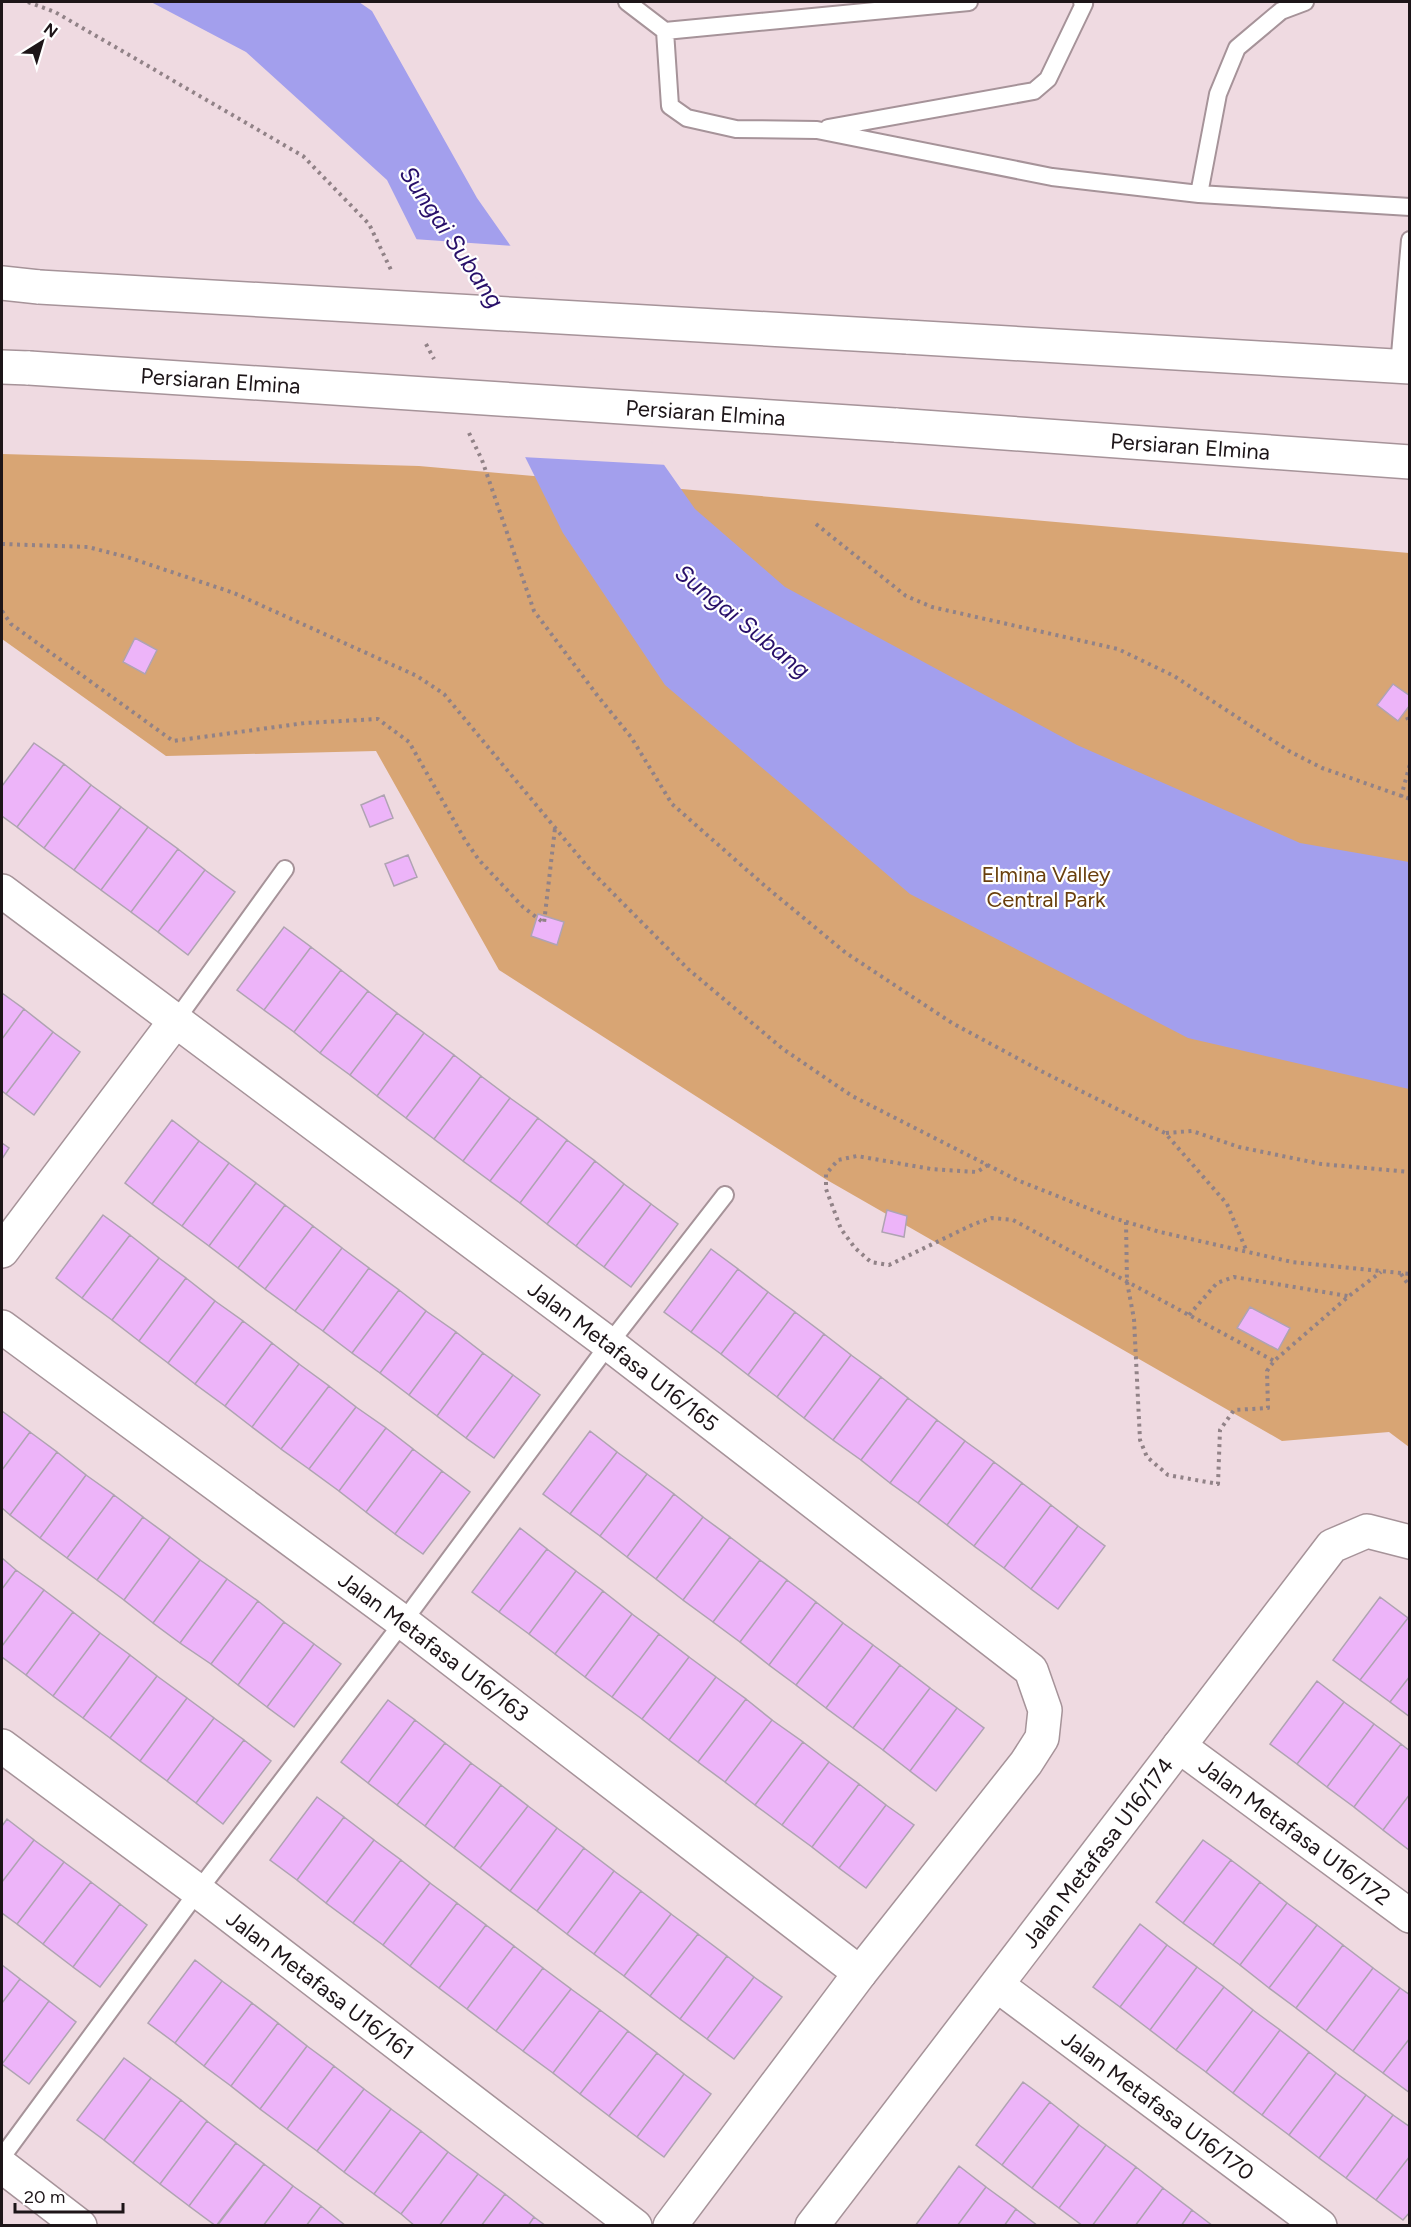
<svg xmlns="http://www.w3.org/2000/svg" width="1411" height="2227" font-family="Figtree,sans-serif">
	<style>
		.green { fill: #d8a574 }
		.water { fill: #a39fed }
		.pier { fill: #efdae1 }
		.building { fill: #edb4f9; stroke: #afa3b2; stroke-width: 1.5 }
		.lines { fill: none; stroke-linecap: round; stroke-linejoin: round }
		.lane-casing { stroke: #a69399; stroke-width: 20 }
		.street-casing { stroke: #a69399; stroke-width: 36 }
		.secondary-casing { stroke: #a69399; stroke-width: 36 }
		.path { stroke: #918287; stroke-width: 4; stroke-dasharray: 3 4.5; stroke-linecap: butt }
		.lane { stroke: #fff; stroke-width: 16 }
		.street { stroke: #fff; stroke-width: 33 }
		.secondary { stroke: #fff; stroke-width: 33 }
		.secondary-bridge-casing { stroke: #a69399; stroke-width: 36; stroke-linecap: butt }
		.secondary-bridge { stroke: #fff; stroke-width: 33 }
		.labels { text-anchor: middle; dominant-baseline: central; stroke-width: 4.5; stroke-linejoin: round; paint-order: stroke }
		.street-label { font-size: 22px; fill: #1d1518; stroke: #fff }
		.park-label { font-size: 22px; fill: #693f0d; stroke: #fff }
		.water-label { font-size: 24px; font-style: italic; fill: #280f69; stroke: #fff }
	</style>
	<rect width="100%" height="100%" fill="#efdae1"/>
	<path class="green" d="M2,454l417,12 990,87v894l-20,-15 -107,9 -455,-261 -328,-210 -123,-219 -210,5 -164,-117z"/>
	<path class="water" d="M151,2h208l13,9 105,187 218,311 90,78 292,158 223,98 109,19v227l-221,-51 -278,-144 -245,-209 -102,-152 -176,-353 -141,-128z"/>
	<path class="pier" d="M413,239l101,7 154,219 -146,-8z"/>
	<path class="building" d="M135,638l22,12 -12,24 -22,-12z
		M1393,684l17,12v9l-12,16 -21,-16z
		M34,743l30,21 -47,63 -15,-11v-30z
		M64,764l27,21 -47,63 -27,-21z
		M91,785l30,22 -47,63 -30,-22z
		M384,795l9,23 -23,9 -9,-22z
		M121,807l27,20 -47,63 -27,-20z
		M148,827l30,22 -47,63 -30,-22z
		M178,849l27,21 -47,62 -27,-20z
		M408,855l9,22 -23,9 -9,-22z
		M205,870l30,22 -47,63 -30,-23z
		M538,914l26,8 -7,23 -26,-9z
		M284,927l27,20 -47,63 -27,-20z
		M311,947l30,23 -47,62 -30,-22z
		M341,970l27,21 -48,62 -26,-21z
		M368,991l29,22 -47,62 -30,-22z
		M2,993l22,16 -22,30z
		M24,1009l29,23 -47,62 -4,-3v-52z
		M397,1013l27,20 -47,63 -27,-21z
		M53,1032l27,20 -46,63 -28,-21z
		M424,1033l30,22 -48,63 -29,-22z
		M454,1055l27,21 -47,63 -28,-21z
		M481,1076l29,22 -47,63 -29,-22z
		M510,1098l28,20 -48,63 -27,-20z
		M538,1118l29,22 -47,63 -30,-22z
		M172,1120l27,21 -47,63 -27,-21z
		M567,1140l28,21 -48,63 -27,-21z
		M199,1141l30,22 -47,63 -30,-22z
		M2,1143l7,5 -7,11z
		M595,1161l29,23 -48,62 -29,-22z
		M229,1163l27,20 -47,63 -27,-20z
		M256,1183l29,22 -47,63 -29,-22z
		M624,1184l27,20 -47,63 -28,-21z
		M651,1204l27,20 -47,63 -27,-20z
		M285,1205l28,21 -48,63 -27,-21z
		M887,1210l20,6 -3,21 -22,-5z
		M103,1215l27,20 -48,63 -26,-20z
		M313,1226l29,22 -47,63 -30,-22z
		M130,1235l29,23 -47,62 -30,-22z
		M342,1248l27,20 -46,63 -28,-20z
		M711,1249l27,20 -47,63 -27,-20z
		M159,1258l27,20 -47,63 -27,-21z
		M369,1268l30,22 -47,63 -29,-22z
		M738,1269l30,23 -47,62 -30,-22z
		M186,1278l29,23 -47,62 -29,-22z
		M399,1290l27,21 -46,62 -28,-20z
		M768,1292l27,20 -47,63 -27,-21z
		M215,1301l28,20 -48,63 -27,-21z
		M1250,1307l40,21 -12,22 -41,-22z
		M426,1311l30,21 -47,63 -29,-22z
		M795,1312l29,22 -47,63 -29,-22z
		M243,1321l29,22 -47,63 -30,-22z
		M456,1332l27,21 -46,63 -28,-21z
		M824,1334l27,21 -47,63 -27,-21z
		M272,1343l27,21 -47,63 -27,-21z
		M483,1353l30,22 -47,63 -29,-22z
		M851,1355l30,22 -48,63 -29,-22z
		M299,1364l30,22 -48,63 -29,-22z
		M513,1375l27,20 -46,63 -28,-20z
		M881,1377l27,21 -47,62 -28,-20z
		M329,1386l27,21 -47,62 -28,-20z
		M908,1398l29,22 -47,63 -29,-23z
		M356,1407l30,21 -47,63 -30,-22z
		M2,1411l28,21 -28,38z
		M937,1420l28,21 -47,62 -28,-20z
		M386,1428l27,21 -47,63 -27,-21z
		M590,1431l27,21 -47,62 -27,-20z
		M30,1432l27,20 -47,63 -8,-7v-38z
		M965,1441l29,21 -47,63 -29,-22z
		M413,1449l29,22 -47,63 -29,-22z
		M57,1452l29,23 -46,63 -30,-23z
		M617,1452l30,22 -47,62 -30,-22z
		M994,1462l28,21 -48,63 -27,-21z
		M442,1471l28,21 -47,62 -28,-20z
		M647,1474l27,20 -47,63 -27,-21z
		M86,1475l28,20 -47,63 -27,-20z
		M1022,1483l29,22 -47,63 -30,-22z
		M674,1494l29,23 -47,62 -29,-22z
		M114,1495l29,22 -46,63 -30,-22z
		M1051,1505l27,21 -47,63 -27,-21z
		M143,1517l27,20 -46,63 -27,-20z
		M703,1517l27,20 -47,63 -27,-21z
		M1078,1526l27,20 -47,63 -27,-20z
		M520,1528l27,21 -48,63 -27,-20z
		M170,1537l30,23 -47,63 -29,-23z
		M730,1537l30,23 -47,62 -30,-22z
		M547,1549l29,22 -47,63 -30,-22z
		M2,1558l14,12 -14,19z
		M200,1560l27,19 -47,64 -27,-20z
		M760,1560l27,20 -47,62 -27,-20z
		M16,1570l28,20 -42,56v-57z
		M576,1571l27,20 -48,63 -26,-20z
		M227,1579l31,22 -47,63 -31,-21z
		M787,1580l29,22 -47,63 -29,-23z
		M44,1590l29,22 -47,63 -24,-18v-11z
		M603,1591l29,23 -47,63 -30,-23z
		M1380,1597l28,21 -48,62 -27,-20z
		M258,1601l26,21 -46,63 -27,-21z
		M816,1602l27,21 -47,62 -27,-20z
		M73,1612l27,21 -47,63 -27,-21z
		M632,1614l27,20 -47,63 -27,-20z
		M1408,1618l2,1v57l-20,26 -30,-22z
		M284,1622l30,22 -47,63 -29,-22z
		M843,1623l30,22 -47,63 -30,-23z
		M100,1633l30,22 -47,63 -30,-22z
		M659,1634l30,23 -47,62 -30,-22z
		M314,1644l27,20 -47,63 -27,-20z
		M873,1645l27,20 -47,63 -27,-20z
		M130,1655l27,21 -47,62 -27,-20z
		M689,1657l27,20 -47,63 -27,-21z
		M900,1665l30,23 -47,62 -30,-22z
		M157,1676l30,22 -47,63 -30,-23z
		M1410,1676v41l-20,-15z
		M716,1677l30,22 -48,63 -29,-22z
		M1317,1681l27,21 -47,62 -27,-20z
		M930,1688l27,20 -47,63 -27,-21z
		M187,1698l27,20 -47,63 -27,-20z
		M746,1699l26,21 -47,62 -27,-20z
		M388,1700l27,20 -47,63 -27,-21z
		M1344,1702l30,22 -47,63 -30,-23z
		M957,1708l27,20 -48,63 -26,-20z
		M214,1718l30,22 -48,63 -29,-22z
		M415,1720l30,23 -48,62 -29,-22z
		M772,1720l31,22 -48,63 -30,-23z
		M1374,1724l27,20 -47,63 -27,-20z
		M244,1740l27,21 -48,63 -27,-21z
		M803,1742l26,20 -47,63 -27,-20z
		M445,1743l26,20 -46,63 -28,-21z
		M1401,1744l9,7v43l-27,36 -29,-23z
		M829,1762l30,22 -47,63 -30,-22z
		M471,1763l30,22 -47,63 -29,-22z
		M859,1784l27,21 -47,63 -27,-21z
		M501,1785l27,21 -48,62 -26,-20z
		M1410,1794v56h-1l-26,-20z
		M317,1797l27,20 -47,63 -27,-20z
		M886,1805l28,20 -48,63 -27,-20z
		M528,1806l29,22 -47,63 -30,-23z
		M344,1817l30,23 -48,63 -29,-23z
		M7,1819l27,21 -32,42v-56z
		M557,1828l27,20 -47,63 -27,-20z
		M34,1840l30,22 -47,62 -15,-11v-31z
		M374,1840l27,20 -48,63 -27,-20z
		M1203,1840l28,20 -48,63 -27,-21z
		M584,1848l30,23 -47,63 -30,-23z
		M401,1860l29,23 -47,62 -30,-22z
		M1231,1860l29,22 -47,63 -30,-22z
		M64,1862l27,20 -48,62 -26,-20z
		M614,1871l27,20 -47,63 -27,-20z
		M91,1882l29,22 -47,63 -30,-23z
		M1260,1882l27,21 -47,62 -27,-20z
		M430,1883l27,20 -47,63 -27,-21z
		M641,1891l30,23 -47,62 -30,-22z
		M457,1903l29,22 -47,63 -29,-22z
		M1287,1903l30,22 -48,63 -29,-23z
		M120,1904l27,21 -47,62 -27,-20z
		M671,1914l27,20 -48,62 -26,-20z
		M1140,1924l27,21 -47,62 -27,-20z
		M486,1925l28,21 -47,63 -28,-21z
		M1317,1925l26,20 -47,63 -27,-20z
		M698,1934l29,22 -47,63 -30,-23z
		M1167,1945l30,22 -47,63 -30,-23z
		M1343,1945l30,23 -47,63 -30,-23z
		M514,1946l29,22 -47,63 -29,-22z
		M727,1956l27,21 -47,62 -27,-20z
		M195,1960l27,21 -47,62 -27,-20z
		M2,1965l18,14 -18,24z
		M1197,1967l27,20 -48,63 -26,-20z
		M543,1968l28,21 -48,62 -27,-20z
		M1373,1968l27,20 -47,63 -27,-20z
		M754,1977l28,20 -48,62 -27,-20z
		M20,1979l29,22 -47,63v-61z
		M222,1981l30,22 -48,63 -29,-23z
		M1224,1987l29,23 -47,62 -30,-22z
		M1400,1988l10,7v43l-27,35 -30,-22z
		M571,1989l29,21 -47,63 -30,-22z
		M49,2001l27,21 -47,62 -27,-20z
		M252,2003l26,20 -47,63 -27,-20z
		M600,2010l28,21 -48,63 -27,-21z
		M1253,2010l27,20 -47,63 -27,-21z
		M278,2023l29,23 -47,63 -29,-23z
		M1280,2030l29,22 -47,63 -29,-22z
		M628,2031l29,22 -48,63 -29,-22z
		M1410,2038v55l-27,-20z
		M307,2046l27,20 -47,63 -27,-20z
		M1309,2052l27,21 -47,62 -27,-20z
		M657,2053l27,21 -47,63 -28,-21z
		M124,2058l27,20 -47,62 -27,-20z
		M334,2066l30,23 -47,62 -30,-22z
		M1336,2073l30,22 -47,63 -30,-23z
		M684,2074l27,20 -47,63 -27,-20z
		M151,2078l30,22 -48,63 -29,-23z
		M1023,2082l27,20 -48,63 -26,-20z
		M364,2089l27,20 -47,63 -27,-21z
		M1366,2095l27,20 -47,63 -27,-20z
		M181,2100l26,21 -47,63 -27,-21z
		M1050,2102l29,23 -47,63 -30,-23z
		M391,2109l30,22 -47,63 -30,-22z
		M1393,2115l17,12v29l-34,44 -30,-22z
		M207,2121l29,22 -47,63 -29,-22z
		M1079,2125l27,20 -47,63 -27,-20z
		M421,2131l27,21 -47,62 -27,-20z
		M236,2143l28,21 -48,62 -27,-20z
		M1106,2145l30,22 -44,59h-9l-24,-18z
		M448,2152l30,22 -39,52h-24l-14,-12z
		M1410,2156v56l-7,8 -27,-20z
		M264,2164l29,22 -30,40h-46z
		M959,2166l27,21 -29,39h-42z
		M1136,2167l27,21 -28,38h-43z
		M478,2174l27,20 -24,32h-42z
		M293,2186l28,20 -15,20h-43z
		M986,2187l30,22 -12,17h-47z
		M1163,2188l29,22 -11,16h-46z
		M505,2194l29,23 -6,9h-47z
		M321,2206l25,20h-40z
		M1016,2209l22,17h-34z
		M1192,2210l21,16h-32z
		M534,2217l12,9h-18z"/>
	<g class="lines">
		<g class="lane-casing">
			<path id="lane" d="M627,2l38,29 5,75 17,12 49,11 81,1 235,47 147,17 211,13
				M665,31l304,-29
				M828,128l206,-37 14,-12 36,-75 -2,-2
				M1199,194l19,-100 19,-46 44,-37 24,-9
				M1399,366l11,-126
				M176,1020l109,-151
				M2,2157l196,-266 205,-269 206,-278 116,-149"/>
		</g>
		<g class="street-casing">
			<g id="street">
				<path id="s1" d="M2,891l607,453 422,326 14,40 -3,28 -16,25 -166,210 -190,253"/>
				<path d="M2,1251l174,-231"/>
				<path id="s2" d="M2,1327l401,295 457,351"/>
				<path id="s3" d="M2,1746l196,145 437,335"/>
				<path id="s4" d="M1179,1746l231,170"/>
				<path id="s5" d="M997,1985l323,241"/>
				<path d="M2,2166l78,60"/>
				<path id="s6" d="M812,2226l520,-680 35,-15 43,11"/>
			</g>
		</g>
		<g class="secondary-casing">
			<g id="secondary">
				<path d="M2,283l37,4"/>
				<path d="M907,337l503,30"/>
				<path d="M2,367l27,1"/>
				<path id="s7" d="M895,425l515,37"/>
			</g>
		</g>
		<path class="path" d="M28,2l27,10 248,144 66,68 23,48
			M426,344l8,15
			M469,433l13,27 52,151 63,84 34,42 41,67 93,82 81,67 106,70 91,49 122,61 62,71 20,48
			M816,524l90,72 26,11 186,42 56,27 115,75 33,17 88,31
			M2,544l86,3 39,10 107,36 183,83 27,18 147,177 97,98 95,80 69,47 165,84 93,37 50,15 132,30 118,12
			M2,611l9,13 162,117 132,-18 73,-4 31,23 56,98 14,20 44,47 21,16 11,-95
			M1407,717l3,8
			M1401,797l9,-33
			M1166,1133l26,-2 47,16 82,17 89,8
			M988,1165l-11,7 -46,-3 -74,-13 -19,4 -12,14v15l15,40 14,19 16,14 18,3 85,-41 18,-6 21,2 261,141
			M1126,1222l1,60 7,37 6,121 7,17 21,18 50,9 2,-54 14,-20 34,-2 -1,-37 7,-10 75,-65 32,-24
			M1401,1274l9,13
			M1189,1315l28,-32 17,-6 114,19"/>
		<use href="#lane" class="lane"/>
		<use href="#street" class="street"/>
		<use href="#secondary" class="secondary"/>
		<g class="secondary-bridge-casing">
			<g id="secondary-bridge">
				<path d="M39,287l868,50"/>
				<path id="s8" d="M29,368l866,57"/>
			</g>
		</g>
		<use href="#secondary-bridge" class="secondary-bridge"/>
	</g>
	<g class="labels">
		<g class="street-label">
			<text stroke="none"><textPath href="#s8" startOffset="192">Persiaran Elmina</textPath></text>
			<text stroke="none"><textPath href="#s8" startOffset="678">Persiaran Elmina</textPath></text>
			<text stroke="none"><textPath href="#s7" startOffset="296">Persiaran Elmina</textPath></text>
			<text stroke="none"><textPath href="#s1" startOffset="776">Jalan Metafasa U16/165</textPath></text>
			<text stroke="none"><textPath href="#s2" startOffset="537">Jalan Metafasa U16/163</textPath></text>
			<text stroke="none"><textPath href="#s4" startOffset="144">Jalan Metafasa U16/172</textPath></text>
			<text stroke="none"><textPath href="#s6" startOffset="470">Jalan Metafasa U16/174</textPath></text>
			<text stroke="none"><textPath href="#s3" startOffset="398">Jalan Metafasa U16/161</textPath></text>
			<text stroke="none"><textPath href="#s5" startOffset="201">Jalan Metafasa U16/170</textPath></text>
		</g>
		<g class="park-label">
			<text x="1046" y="874">Elmina Valley<tspan x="1046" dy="25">Central Park</tspan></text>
		</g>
		<g class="water-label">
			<text transform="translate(452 237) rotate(56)">Sungai Subang</text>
			<text transform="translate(743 621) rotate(39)">Sungai Subang</text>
		</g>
	</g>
	<rect width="1411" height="2227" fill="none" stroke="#1d1518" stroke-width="6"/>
	<g transform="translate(42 42) rotate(37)" stroke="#ffffff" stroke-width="4.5" paint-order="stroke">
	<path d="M0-4.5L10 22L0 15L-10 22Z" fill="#1d1518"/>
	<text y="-9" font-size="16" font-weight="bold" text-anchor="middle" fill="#1d1518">N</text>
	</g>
	<path d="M15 2203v9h108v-9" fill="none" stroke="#1d1518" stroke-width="3"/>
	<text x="24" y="2203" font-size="18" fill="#1d1518" stroke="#ffffff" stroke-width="4.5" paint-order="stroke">20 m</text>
</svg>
